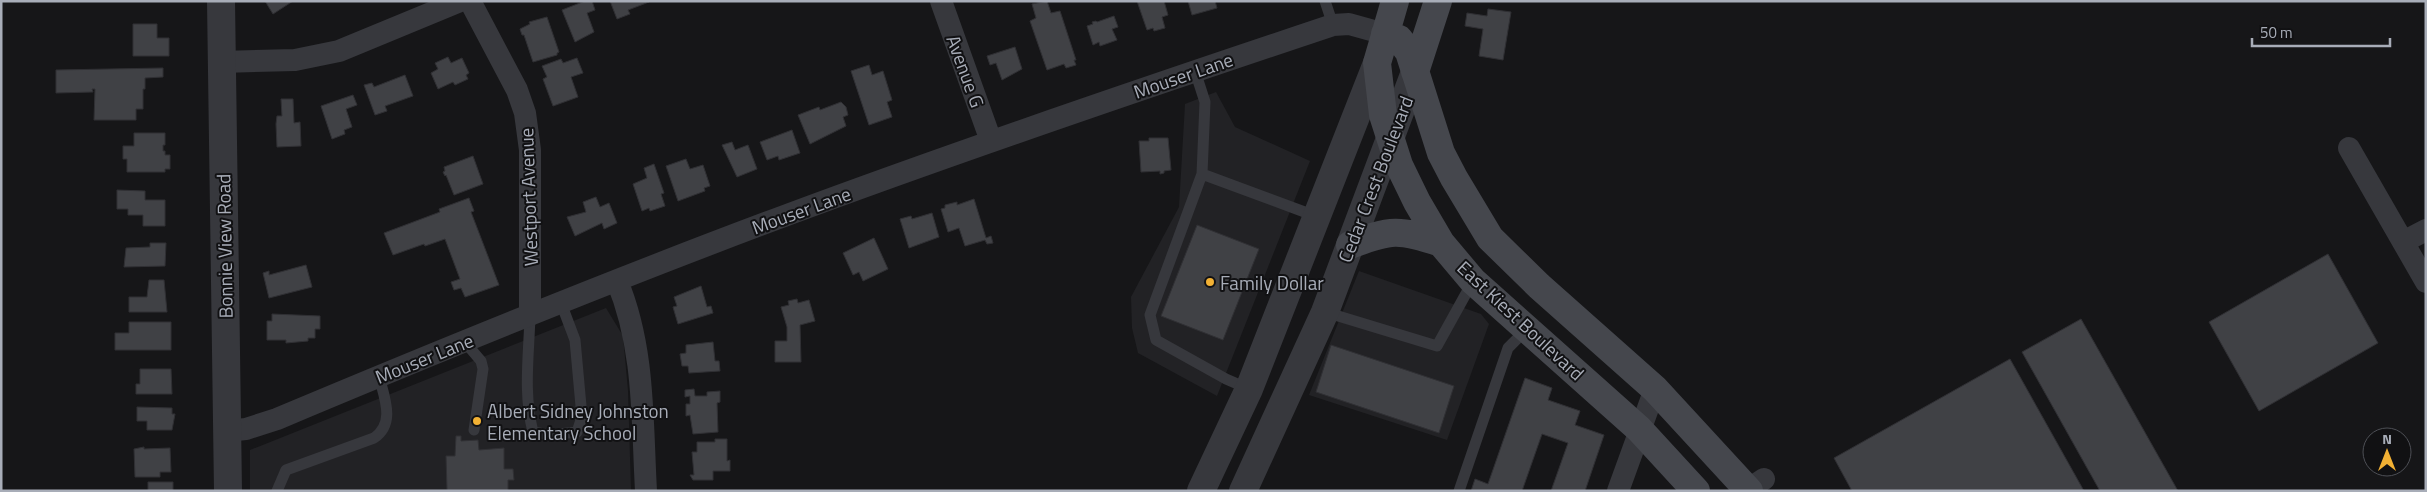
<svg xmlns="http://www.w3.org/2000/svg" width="2427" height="492" font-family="'Titillium Web',sans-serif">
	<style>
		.built { fill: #222225 }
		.building { fill: #404145; stroke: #303034 }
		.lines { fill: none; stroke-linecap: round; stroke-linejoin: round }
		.service { stroke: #37383d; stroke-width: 11 }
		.minor { stroke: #37383d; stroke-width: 22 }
		.tertiary { stroke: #37383d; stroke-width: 28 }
		.secondary { stroke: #45474d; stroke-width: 28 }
		.poi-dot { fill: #f2b134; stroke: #111113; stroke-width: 2 }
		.labels { text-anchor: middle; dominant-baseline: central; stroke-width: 4; stroke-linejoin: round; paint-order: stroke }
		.street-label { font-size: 19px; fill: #a8adb8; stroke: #111113 }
		.poi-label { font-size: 19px; fill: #a8adb8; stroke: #111113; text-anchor: start }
	</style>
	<rect width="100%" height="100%" fill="#161618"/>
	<path class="built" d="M1216,92l19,35 75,34 -93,235 -79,-43 -6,-25 -1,-31 48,-90 6,-103z
		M1359,271l122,43 8,10 -42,116 -138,-45z
		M606,308l17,28 5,55 3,100h-381v-41z"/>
	<path class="building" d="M265,1h28l-20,13z
		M585,1h7l3,9 -8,3 7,19 -19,10 -13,-32z
		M610,1h39v1l-21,8 2,4 -13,5z
		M1047,1l4,12 9,-2 16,49h-2l2,5 -10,3 -2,-4 -17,6 -17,-49 6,-3 -4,-14z
		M1137,1h27l4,14 -6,2 3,11 -11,3 -1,-3 -6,2z
		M1188,1h27l2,7 -25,7z
		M1488,9l23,3 -8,48 -24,-4 4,-27 -18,-3 2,-13 20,3z
		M1114,16l4,11 -6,2 5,11 -17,6 -1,-4 -6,3 -6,-19 6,-2 -1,-2 4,-1 1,1z
		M547,17l12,35 -2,1v2l-24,7 -9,-27h-2l-2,-6 10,-5 -1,-2z
		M133,24h24v14h12v18h-36z
		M1015,47l7,22 -20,11 -6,-17 -6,2 -3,-9z
		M448,57l3,6 11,-5 7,15 -3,2 2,4 -13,6 -2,-3 -15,7 -7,-16 7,-4 -3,-6z
		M577,58l6,15 -12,4 7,20 -25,9 -10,-27 4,-2 -5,-11 19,-7 2,4z
		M869,65l3,10 11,-4 9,29 -5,2 5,15 -23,8 -18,-54z
		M163,68v9l-18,1v11h-2v20h-7v11h-42l1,-31h-3l1,3 -37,1v-23z
		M405,75l8,21 -28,10 2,5 -12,4 -11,-30 8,-2 2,4z
		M353,95l4,10 -11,4 6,18 -8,3 1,4 -13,5 -11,-33z
		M281,99h12l1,24 6,-1 1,24 -24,1 -1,-23 1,-8h5z
		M841,102l5,5 2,8 -5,2 3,9 -36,18 -12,-29 21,-8 1,3z
		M792,130l8,23 -21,7 -1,-4 -11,4 -7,-18z
		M134,133h31v12h-2v6h2v4h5v14h-5v3h-38v-13h-4v-13h11z
		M1149,138h19l3,32 -7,1v2l-4,1v-3l-19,1 -2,-31h10z
		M732,142l3,8 13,-5 9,24 -20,8 -15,-32z
		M473,156l10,28 -29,11 -8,-20 -1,1 -2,-4 2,-1 -1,-4z
		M686,159l4,10 13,-4 7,21 -6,2 1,3 -27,10 -12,-35z
		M654,164l10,29 -3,1 4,12 -15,5 -1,-3 -7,3 -9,-27 14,-6 -3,-10z
		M117,190l28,1v9h20v26h-22v-11h-15v-6h-11z
		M596,197l4,10 9,-4 8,20 -13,6 -2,-6 -27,13 -8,-19 19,-5 -3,-10z
		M469,198l5,13 -3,1 28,73 -34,12 -4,-9 -7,2 -3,-8 9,-3 -15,-40 -20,7 -1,-2 -31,11 -9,-22 56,-21 -1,-3z
		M974,199l12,39 5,-2 2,7 -6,1 -2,-4 -20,6 -6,-18 -11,4 -7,-23 4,-1v-3l12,-3v3z
		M932,213l7,24 -30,11 -9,-29 11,-3 1,3z
		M1197,225l62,24 -36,91 -62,-24z
		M874,238l14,31 -25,12 -4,-9 -6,3 -10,-22z
		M150,243h16l-1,23 -41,1 2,-19 24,-1z
		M2328,254l50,89 -119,68 -50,-89z
		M306,265l6,22 -43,11 -6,-25 6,-2v4z
		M149,280h15l3,32h-38v-15h18z
		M701,286l6,21 4,-1 2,7 -35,11 -5,-17 4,-1 -3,-9z
		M797,299l1,4 11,-3 6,21 -15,4 1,37h-26v-21h12v-14l-6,-20 8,-2 -1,-4z
		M272,314l48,2v13h-5v9h-7v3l-22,2v-3h-19v-19h5z
		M2081,319l97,172h-78l-78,-139z
		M129,322h42v28h-56v-17h14z
		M713,342l2,19h4l1,10 -31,2 -1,-7h-6l-2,-12 6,-1v-8z
		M1331,345l123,41 -15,47 -123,-41z
		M2010,359l74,132h-232l-18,-33z
		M140,369h31l1,25h-36v-10h4z
		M1525,378l27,10 -4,12 32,11 -5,14 29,10 -19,56h-34l17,-48 -26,-9 -20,57h-51l4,-12 13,5z
		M694,389l1,7h12v-4l13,-1v11l-3,1 1,29 -25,2 -3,-19 -4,1v-12h4v-8l-5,1v-7z
		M137,407l35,1v6h3l-3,16h-25v-9h-10z
		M456,436h5v5l17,-1 1,10 25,-2v21h9l1,11h-6v11h-160l99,-1 -1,-34h9z
		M715,439h12v22l3,-1v11h-17v9h-20l-3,-5h4l-2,-23h5v-10h18z
		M144,447v2l26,-1 1,24h-11v5h-25l-1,-28z
		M148,482h25v9h-25z"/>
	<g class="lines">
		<path class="service" d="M1325,1l8,24
			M1195,71l10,31 -3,72 -52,141 6,25 70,39 23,10
			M1202,174l116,43
			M1325,312l112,34 36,-65
			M530,315c-1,40 -7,78 3,117l17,3 27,-3 5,-15 -7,-77 -14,-37
			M464,341l17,20 2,8 -9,61
			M277,491l9,-21 88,-32c22,-15 10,-41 5,-62
			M1459,491l49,-143 19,-19"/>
		<path class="minor" d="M470,1l47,89 8,23 5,37v165
			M941,1l50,140
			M221,62l74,-2 44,-9 121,-50
			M2349,148l77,134
			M2403,242l23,-12
			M617,281c28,67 25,139 29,210
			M226,431l20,-2 31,-10c169,-71 338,-140 510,-204 180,-67 363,-129 546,-190l16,-1 36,10
			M1618,491l37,-102
			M1746,491l18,-12"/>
		<path class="tertiary" d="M221,1l7,490
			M1201,491l48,-102 128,-326
			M1243,491l82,-179 90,-240"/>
		<path class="secondary" d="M1395,1l-18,62 6,52 16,50 18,37 24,41 32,38 166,148 57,62
			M1385,34l14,5 10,13 32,101 13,25 36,60 49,48 116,103 94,102
			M1415,72l23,-71
			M1350,245c41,-16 49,-16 91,-2"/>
	</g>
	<g class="poi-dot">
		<circle cx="1210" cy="282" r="5"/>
		<circle cx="477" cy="421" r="5"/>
	</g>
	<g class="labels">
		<g class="street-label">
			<text transform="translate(966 71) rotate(70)">Avenue G</text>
			<text transform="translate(1183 75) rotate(-19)">Mouser Lane</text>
			<text transform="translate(1375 179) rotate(-69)">Cedar Crest Boulevard</text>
			<text transform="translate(528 197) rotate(-92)">Westport Avenue</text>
			<text transform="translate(801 210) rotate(-20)">Mouser Lane</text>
			<text transform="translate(224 246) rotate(-91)">Bonnie View Road</text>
			<text transform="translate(1521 320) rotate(43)">East Kiest Boulevard</text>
			<text transform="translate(424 358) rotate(-22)">Mouser Lane</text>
		</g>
		<g class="poi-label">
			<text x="1220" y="282">Family Dollar</text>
			<text x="487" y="410">Albert Sidney Johnston<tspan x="487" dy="22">Elementary School</tspan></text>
		</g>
	</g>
	<rect width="2427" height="492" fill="none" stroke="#a8adb8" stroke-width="5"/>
	<g transform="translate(2387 452)"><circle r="24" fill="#111113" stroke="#4d4f55"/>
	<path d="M0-4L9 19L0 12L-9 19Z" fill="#f2b134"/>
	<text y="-8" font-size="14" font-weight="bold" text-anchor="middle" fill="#a8adb8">N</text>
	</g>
	<path d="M2252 38v8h138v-8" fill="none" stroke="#a8adb8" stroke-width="2.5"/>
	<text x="2260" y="38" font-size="15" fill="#a8adb8" stroke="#111113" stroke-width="4" paint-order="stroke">50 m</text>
</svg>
